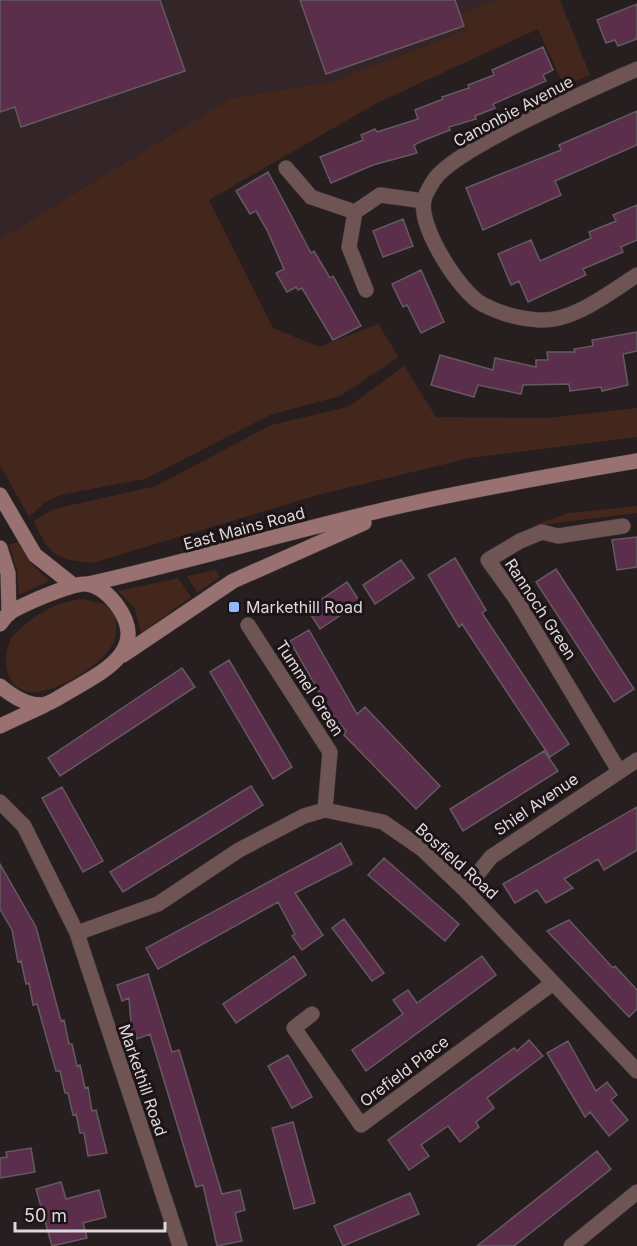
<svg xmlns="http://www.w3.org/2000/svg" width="637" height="1246" font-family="Inter,sans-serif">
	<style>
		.built { fill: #342529 }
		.green { fill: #43271d }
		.building { fill: #5b2f4c; stroke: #645a60; stroke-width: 1.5 }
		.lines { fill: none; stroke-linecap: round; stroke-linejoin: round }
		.street-casing { stroke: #41383a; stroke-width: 16 }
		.secondary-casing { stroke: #41383a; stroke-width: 16 }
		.street { stroke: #6e5453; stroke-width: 15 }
		.secondary { stroke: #997170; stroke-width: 15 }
		.poi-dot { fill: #93b7fd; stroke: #1d1417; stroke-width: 2 }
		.labels { text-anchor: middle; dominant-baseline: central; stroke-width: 6; stroke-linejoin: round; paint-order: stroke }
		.street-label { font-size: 16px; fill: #dfd8da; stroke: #1d1417 }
		.poi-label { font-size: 16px; fill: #dfd8da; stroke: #1d1417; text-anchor: start }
	</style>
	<rect width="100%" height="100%" fill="#271e20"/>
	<path class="built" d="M0,0h497l-36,14 7,16 -138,52 -99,16 -231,141z"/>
	<path class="green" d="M497,0h63l30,75 -26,11 -26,-57 -161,74 -168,97 64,128 46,19 59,-23 20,32 -2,3 -56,37 -70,19 -125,64 -81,15 -19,8 -16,15 -29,-52v-226l231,-141 99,-16 137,-52 -6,-16z
		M404,366l32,51 111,1 90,-10v29l-167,21 -152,37 -226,68c-36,-4 -43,-7 -58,-42l20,-12 102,-23 115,-61 77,-18z
		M637,506v7l-106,13 38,-13z
		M18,542l16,24 15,15 -30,14 -2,-25 -8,-25z
		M216,570l4,7 -23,16 -10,-17z
		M178,578l13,19 -50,36 -6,-24 -17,-18z
		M82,599l22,5 11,11c1,8 2,15 0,23 -6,24 -56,53 -80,54 -30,1 -35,-34 -23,-55 20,-21 41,-34 70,-38z"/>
	<path class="building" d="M0,0h160l25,71 -164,56 -6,-20 -15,5z
		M300,0h155l9,26 -138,48z
		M637,4v35l-19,7 -3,-6 -9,3 -9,-23z
		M543,47l10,23 -10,5 3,6 -53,23 2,4 -20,8 1,3 -27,8 1,3 -28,11 -8,4 3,8 -44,12 -42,18 -11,-26 43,-17 -2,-5 14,-6 2,3 41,-13 -3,-9 28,-11 -1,-2 27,-9 -1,-3 26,-10 -2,-5z
		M637,111v34l-82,36 6,14 -78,35 -17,-42 95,-38 -2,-5z
		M268,172l43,81 3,-2 16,27 3,-2 28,50 -28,14 -31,-52 -4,2 -2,-3 -9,5 -11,-19 8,-4 -17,-39 -11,-19 -6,3 -14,-23z
		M637,205v35l-16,7 2,5 -40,17 3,6 -58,27 -9,-21 -8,4 -13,-31 33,-14 9,21 51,-23 -2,-6 27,-11 -3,-6z
		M403,219l10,27 -30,11 -10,-26z
		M421,270l23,52 -23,11 -14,-28 -4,2 -11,-23z
		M637,332v19l-14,3 5,31 -26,6 -1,-4 -31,4 -1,-7 -46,1 -2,9 -43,-9 -4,12 -43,-12 9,-30 53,15 2,-12 41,9v-7h12l-1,-8h28l-1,-3 19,-3 -1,-6z
		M637,537v30l-20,3 -5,-30z
		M455,558l31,52 -4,3 87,131 -19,13 -88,-133 -3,3 -31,-52z
		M401,560l13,18 -39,26 -12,-19z
		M556,569l78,120 -20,13 -78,-120z
		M347,582l13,20 -40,27 -13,-20z
		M309,630l48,84 8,-7 75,79 -24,23 -72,-74 2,-4 -15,-18 -41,-72z
		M229,660l63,107 -19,12 -63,-107z
		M182,668l13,19 -135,89 -12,-18z
		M544,751l14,20 -95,60 -13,-22z
		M251,786l12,19 -140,87 -13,-20z
		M62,787l41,74 -20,11 -41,-74z
		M637,807v43l-33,20 -6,-11 -34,20 9,9 -27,15 -9,-13 -22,13 -12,-19z
		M341,843l11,21 -57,29 28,42 -21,15 -10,-14 3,-2 -17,-32 -120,67 -12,-21z
		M384,858l75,66 -14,17 -77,-66z
		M0,864l36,63 25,94 3,-1 5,24h3l5,22 3,-1 5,23 3,-1 4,24 4,-1 11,43 -19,3 -4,-23h-4l-4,-19 -3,1 -5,-22h-3l-5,-22h-4l-19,-67 -4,1 -4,-22 -3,1 -5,-23 -3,1 -6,-32 -12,-21z
		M344,919l40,54 -12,8 -40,-53z
		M569,920l44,48 2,-2 22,24v19l-8,8 -82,-86z
		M294,956l12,19 -70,48 -13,-19z
		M482,956l14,19 -130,96 -14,-21 51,-36 -10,-14 15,-10 9,13z
		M148,974l24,78 7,-2 43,144 18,-4 5,20 -10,3 7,28 -25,5 -14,-61 -7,2 -46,-153 -13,5 -1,-5 -4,1 -3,-37 -7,3 -5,-16z
		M529,1040l14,16 -56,42 7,10 -18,14 3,5 -19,15 -12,-16 -27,19 8,11 -20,14 -21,-30 126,-92 3,3z
		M568,1041l28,50 11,-9 10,13 -6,5 17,20 -19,16 -19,-24 -5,5 -38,-64z
		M288,1055l24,42 -20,11 -24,-42z
		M293,1122l22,81 -21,6 -22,-81z
		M31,1148l4,24 -35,6v-20l7,-1 -1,-5z
		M597,1151l14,18 -97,77h-37z
		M61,1182l5,17 33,-9 7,27 -23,6 4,15 -35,8 -16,-57z
		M410,1193l9,21 -76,32 -9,-20z"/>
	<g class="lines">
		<g class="street-casing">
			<path id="street" d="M637,69c-40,18 -182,79 -203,111 -3,5 -9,14 -10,20 -6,27 36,92 58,104 17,9 38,15 57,16 34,2 70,-27 98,-45
				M286,168l25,29 44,15 -6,35 17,43
				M355,212l25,-17 44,6
				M248,625l82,127 -5,58
				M619,771l-103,-172 -28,-39 32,-19 22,-9 16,4 65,-10
				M0,802l24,24 53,107 103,313
				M465,890l26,-33 146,-97
				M77,933l81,-29 81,-54 65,-34 21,-6 58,12 39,27 43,41 172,181
				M312,1014l-18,14 67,97 192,-142
				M571,1246l66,-54"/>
		</g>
		<g class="secondary-casing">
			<path id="secondary" d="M0,495l35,60 38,30
				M0,548l8,25 1,41
				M88,584c107,-24 213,-56 321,-80 76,-17 152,-30 228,-43
				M0,624c3,-4 6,-8 9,-11 13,-8 62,-30 77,-29 12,1 23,11 30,20 34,45 -11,67 -46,87 -7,4 -17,11 -24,13 -16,4 -35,-9 -46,-18
				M123,655l110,-74 131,-58
				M0,726l45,-21"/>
		</g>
		<use href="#street" class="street"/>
		<use href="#secondary" class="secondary"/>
	</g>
	<rect class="poi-dot" x="228" y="601" width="12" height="12" rx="3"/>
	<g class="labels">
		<g class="street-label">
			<text transform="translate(513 111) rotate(-28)">Canonbie Avenue</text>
			<text transform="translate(244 528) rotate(-15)">East Mains Road</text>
			<text transform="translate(541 609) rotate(57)">Rannoch Green</text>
			<text transform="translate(310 688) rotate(57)">Tummel Green</text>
			<text transform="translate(536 804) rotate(-34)">Shiel Avenue</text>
			<text transform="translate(457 861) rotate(42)">Bosfield Road</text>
			<text transform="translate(404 1071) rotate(-37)">Orefield Place</text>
			<text transform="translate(143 1080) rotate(71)">Markethill Road</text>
		</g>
		<g class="poi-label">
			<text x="246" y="607">Markethill Road</text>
		</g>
	</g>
	<path d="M15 1222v9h150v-9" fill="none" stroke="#dfd8da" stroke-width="3"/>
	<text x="24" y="1222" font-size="18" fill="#dfd8da" stroke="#1d1417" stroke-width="4.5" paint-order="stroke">50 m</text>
</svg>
